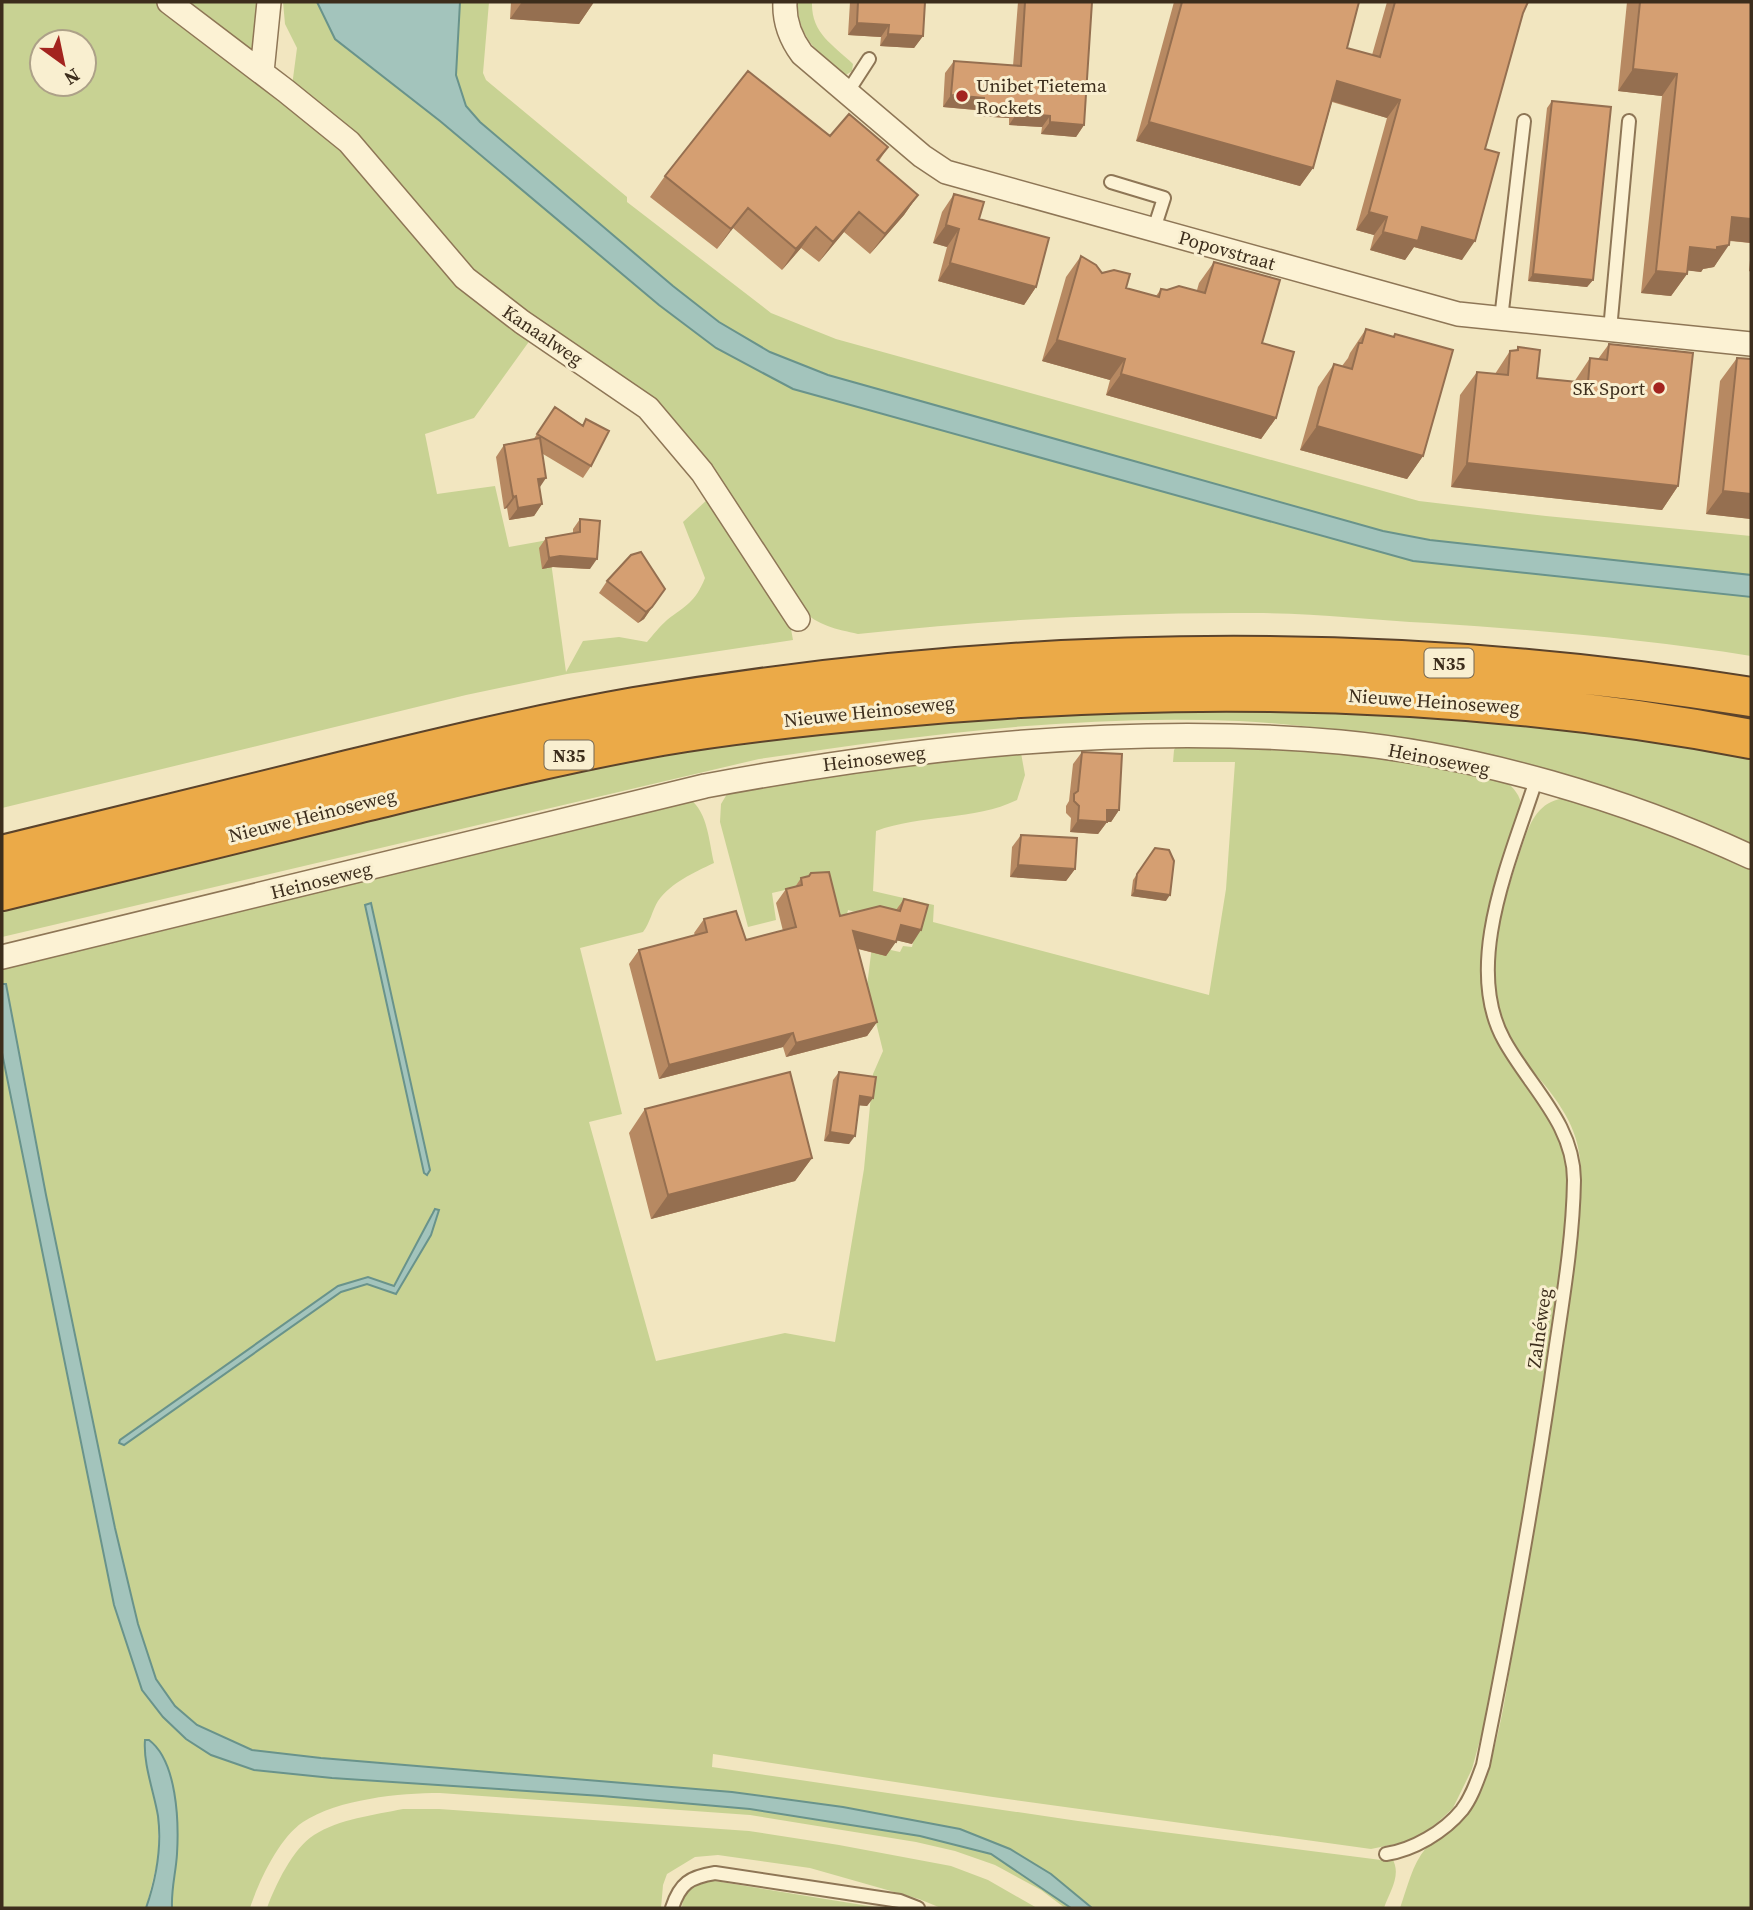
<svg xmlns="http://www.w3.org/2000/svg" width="1753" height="1910" font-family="'Source Serif 4',serif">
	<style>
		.green { fill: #c8d293; fill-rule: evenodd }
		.water { fill: #a3c4bc; stroke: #69938b; stroke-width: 2 }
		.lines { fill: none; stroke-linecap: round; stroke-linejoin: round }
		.lane-casing { stroke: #8e7656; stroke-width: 16 }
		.street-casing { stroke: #8e7656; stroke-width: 26 }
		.highway-casing { stroke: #5b432b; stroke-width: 42 }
		.lane { stroke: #fcf2d4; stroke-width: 12 }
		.street { stroke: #fcf2d4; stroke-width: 23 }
		.highway { stroke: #ebaa48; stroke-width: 38 }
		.wall { fill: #b78962 }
		.shaded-wall { fill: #956f50 }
		.building { fill: #d59f72; stroke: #956f50; stroke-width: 2 }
		.poi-dot { fill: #a3241f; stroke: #f9efd0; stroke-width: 2.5 }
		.labels { text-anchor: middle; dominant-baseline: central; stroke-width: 6; stroke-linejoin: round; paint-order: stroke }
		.shield { fill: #f9efd0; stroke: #756752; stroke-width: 2 }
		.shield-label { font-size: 18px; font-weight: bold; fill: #3c2d1c }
		.poi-label { font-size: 19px; fill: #3c2d1c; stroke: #f9efd0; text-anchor: start }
		.street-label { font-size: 19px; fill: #3c2d1c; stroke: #f9efd0 }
	</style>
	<rect width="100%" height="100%" fill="#f2e6c0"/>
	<path class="green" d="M2,2h157l140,103 234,231 -59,82 -49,16 12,60 58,-8 14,61 39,-7 18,132 17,-31 36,-4 28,5c6,-7 13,-16 20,-22 19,-15 28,-17 38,-42l-22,-56 25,-23 81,119 4,22 -226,34 -101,21 -464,113zM42,42h42v42h-42z
		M179,2h82l-7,45 -4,4z
		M283,2h34l18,37 105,82 219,184 57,43 77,41 620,172 338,36v59c-106,-17 -214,-26 -321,-33 -59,-3 -117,-10 -175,-10 -133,-1 -265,7 -397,21 -21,-5 -41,-8 -56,-25l-91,-136 -245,-201 -174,-186 5,-38 -12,-24z
		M460,2h29l-6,71 3,7 141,117v5l144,111 65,26 583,162 127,15 205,20v39l-321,-35 -47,-9 -555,-156 -57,-23 -52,-30 -46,-36 -193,-164 -14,-16 -10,-31z
		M798,2h14c-1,31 20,42 41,62l-1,7 -6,4c-26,-17 -50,-41 -48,-73z
		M1421,709l330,40v96c-41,-19 -84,-37 -127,-52 -45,-14 -93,-23 -139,-34 -81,-19 -162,-34 -246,-38 -160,-7 -322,14 -480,38l-757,178v-36l670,-152 348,-39z
		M1179,742l200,13 126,25c9,9 15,14 17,28 -16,52 -45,121 -40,176 7,67 55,102 79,161 15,37 3,108 -2,148l-63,388 -24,88 -19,39 -14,13 -15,12 -19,9 -34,7 -378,-52 -280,-43 -1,13 366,54 303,39 11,-2c10,17 -2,33 -8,50h-292l-41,-34 -41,-25 -50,-20 -117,-22 -111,-15 -411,-34 -69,-8 -55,-25 -22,-19 -19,-27 -18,-55 -23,-96 -69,-333 -40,-210 -4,-1v-15c230,-53 458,-114 688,-170 18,14 19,43 24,64 -21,10 -42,19 -56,38 -6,10 -8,22 -15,31l-63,16 42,166 -33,8 67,239 129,-28 50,9 29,-173 9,-95 10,-23 -16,-65 5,-40 28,6 3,-6 9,1 7,-28 -33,2 -38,-11 -2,9 -12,3 -10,-41 -52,12 4,27 -28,7 -28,-105 1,-18 9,-15 117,-20 174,-16 4,22 -8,25c-43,21 -96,14 -141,31l-3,60 61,14 -1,17 276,73 17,-106 9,-127h-62l1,-12zM371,904l59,266 -2,5 -4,-2 -59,-268zM439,1210l-8,25 -35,59 -29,-10 -26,8 -219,153 -2,-5 218,-154 30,-9 25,9 31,-54 8,-20z
		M1564,798h10l177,67v1043h-351c7,-19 12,-44 26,-60 23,-26 45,-29 58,-66 19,-53 25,-111 34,-165 14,-79 27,-158 39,-237 7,-50 14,-99 19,-149 2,-24 6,-49 4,-72 -4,-39 -28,-65 -51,-93 -54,-67 -34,-137 -10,-211 9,-25 14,-52 45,-57z
		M2,1053l112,552 28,85 112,80 79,8 269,18 148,13 170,27 71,18 80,54h-6l-24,-18 -46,-25 -40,-14 -39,-9 -166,-27 -310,-22c-40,0 -102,6 -137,29 -24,16 -44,59 -53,86h-78c-1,-19 4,-35 5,-54 2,-30 -1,-64 -11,-92l-8,57v40l-12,49h-144z
		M403,1809h36l310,22 90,14 112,21 37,14 49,28h-96l-22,-9 -109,-31 -92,-13 -23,2 -28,17 -4,11 -2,23h-394c8,-22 26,-60 47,-73 25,-16 60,-20 89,-26z
		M709,1880l172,28h-199l1,-13 10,-9z"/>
	<path class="water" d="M317,2h143l-4,73 10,31 14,16 193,164 46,36 51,30 58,23 555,156 47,9 321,35v22l-338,-36 -620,-172 -77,-41 -57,-43 -219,-184 -105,-82z
		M371,903l59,267 -3,5 -3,-2 -59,-268z
		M2,984h4l40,211 69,333 23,96 18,55 19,27 22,19 55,25 69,8 411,34 111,15 117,22 50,20 41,25 41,34h-21l-80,-54 -71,-18 -170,-27 -148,-13 -270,-18 -78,-8 -43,-15 -25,-16 -23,-22 -21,-27 -28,-85 -112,-552z
		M435,1209l4,1 -8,25 -35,59 -29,-10 -26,8 -217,153 -5,-2 1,-3 218,-154 30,-9 26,9z
		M145,1740h4c28,21 30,81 28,114 -1,18 -6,35 -5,54h-26c10,-29 16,-61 12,-92 -4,-24 -15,-52 -13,-76z"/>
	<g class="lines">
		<g class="lane-casing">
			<path id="lane" d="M847,93l22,-34
				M1111,182l53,16 -10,31
				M1501,319l23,-198
				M1610,330l19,-209
				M1386,1854c27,-4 58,-22 76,-44 10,-13 15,-29 21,-45 26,-128 49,-256 68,-385 9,-66 22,-133 23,-200 0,-56 -45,-94 -70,-140 -42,-76 8,-184 32,-260
				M672,1908c8,-25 18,-31 43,-35l185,28 18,7"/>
		</g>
		<g class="street-casing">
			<path id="street" d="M169,2l117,89 63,51 116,136 57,44 126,86 54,64 96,147
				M785,2c-1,19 6,37 17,52l120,102 24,16 512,142 293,30
				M262,72l7,-70
				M2,957l703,-171c209,-39 423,-63 635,-44 138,13 286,57 411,115"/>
		</g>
		<g class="highway-casing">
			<path id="highway" d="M2,855c115,-28 230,-56 346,-85 95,-23 190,-46 287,-63 369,-62 746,-70 1116,-10
				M2,891c115,-28 230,-56 346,-85 104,-25 207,-51 313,-70 76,-13 153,-21 230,-28 286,-27 577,-23 860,31"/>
		</g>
		<use href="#lane" class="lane"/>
		<use href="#street" class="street"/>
		<use href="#highway" class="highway"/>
	</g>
	<path class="wall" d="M511,2h83l-15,22 -69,-5z
		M850,2h75l-2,34 -9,12 -34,-2 1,-9 -33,-2z
		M1018,2h74l-8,123 -8,12 -35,-3 1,-7 -33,-2v-7l-33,-2v-6l-33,-3 2,-34 9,-12 59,5z
		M1174,2h185l-12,46 25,7 15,-53h141l-5,11 -38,136 -23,111 -48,-13 -9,13 -35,-10 4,-15 -18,-5 31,-112 -55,-16 -19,66 -13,18 -164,-45z
		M1627,2h124v241l-21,-2 -16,26 -11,2 -2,3 -14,-2v4l-16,22 -30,-3 21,-197 -44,-5z
		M1552,101l41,179 -6,7 -59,-6 19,-173z
		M830,136l58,11 -9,14 39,34 -14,20 -34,39 -26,-22 -25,30 -18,-14 -19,22 -49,-42 -16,21 -67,-52 15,-21z
		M954,194l25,25 57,68 -12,18 -86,-24 9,-34 -14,-4 9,-31z
		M1751,250v22l-2,-1z
		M1081,256l21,17 24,15 30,8 5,-7 6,1h30l2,-7 15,-21 48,81 14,75 -15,21 -155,-44 4,-15 -68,-19 24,-84z
		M1366,329l27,8 2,-3 28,122 -16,23 -107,-29 18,-63 16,-23 8,2 6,-8 2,-5z
		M1609,344l69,142 -16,24 -211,-23 9,-92 17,-23 18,2 15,-23 6,-1 2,-3 19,31 37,4 16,-24 8,1z
		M1737,358l14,1v160l-45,-5 14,-133z
		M555,407l28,18 3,-6 5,47 -8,12 -40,-24 -4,34 3,16 -8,12 -25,4 -2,-12 -3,1 -8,-52 8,-12 29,-5z
		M580,519l10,50 -37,-2 -11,2 -3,-21 7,-10 27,-5v-4z
		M607,581l58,8 -21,30 -6,4 -39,-30z
		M1082,752l37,58 -8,12h-4l-9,12 -28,-2 1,-14 -5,-5v-7l3,-5 4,-37z
		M1021,835l54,34 -9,12 -56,-4 2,-30z
		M1155,848l11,53 -35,-5 2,-16z
		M801,878l39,38 56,-6 8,-11 8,45 -16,-4 -10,16 -28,-7 19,73 -10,14 -81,21 -3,-10 -124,32 -30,-115 10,-14 56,-15 -1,-2 10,-14 42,21 37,-9 -7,-28 10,-14 9,-2z
		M839,1072l34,26 -6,8 -8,-1 -10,39 -25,-3 9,-61z
		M645,1109l167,49 -17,23 -144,38 -22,-86z"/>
	<path class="shaded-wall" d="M522,2h72l-15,22 -69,-5z
		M857,23l32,2 -8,12 -33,-2z
		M888,34l35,2 -9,12 -34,-2z
		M1633,69l44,5 -15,22 -44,-5z
		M1337,81l63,19 -13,18 -62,-19z
		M951,95l33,3 -8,12 -33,-3z
		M984,105l33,2 -8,11 -33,-2z
		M1017,113l33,3 -8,11 -33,-2z
		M1050,122l34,3 -8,12 -35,-3z
		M1149,122l164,46 -13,18 -164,-45z
		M918,195l-14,20 -34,39 15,-20z
		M748,208l-15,20 -16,21 14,-20z
		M859,212l-15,20 -25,30 14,-20z
		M1369,212l18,5 -13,18 -18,-5z
		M1732,217l19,2v24l-34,-4z
		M946,225l13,4 -12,18 -14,-4z
		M816,227l-15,21 -19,22 14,-21z
		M1422,227l53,14 -13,19 -48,-13 -9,13 -35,-10 13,-18z
		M1729,245l-15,22 -11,2 -2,3 -27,-3 16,-22h27z
		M950,263l86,24 -12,18 -86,-24z
		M1656,271l31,3 -16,22 -30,-3z
		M1533,274l60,6 -6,7 -59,-6z
		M1057,340l68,19 -15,21 -68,-19z
		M1121,374l155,44 -15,21 -155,-44z
		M1317,426l106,30 -16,23 -107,-29z
		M1467,463l211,23 -16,24 -211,-23z
		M546,478l-8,12v-11z
		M1723,491l28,3v25l-45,-5z
		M516,496l-9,12 -3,1 9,-12z
		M542,504l-8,12 -25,4 9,-12z
		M560,556l37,3 -7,10 -37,-2 -11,2 7,-11z
		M652,607l-8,12 -6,4 8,-11z
		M1107,810h12l-8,12h-7h3l-9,12 -28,-2 8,-12z
		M1018,865l57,4 -9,12 -56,-4z
		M1135,890l35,5 -4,6 -35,-5z
		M901,925l20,5 -9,14 -21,-5z
		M853,931l43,11 -10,14 -42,-11z
		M877,1022l-10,14 -81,21 10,-14z
		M793,1033l-10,14 -124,32 10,-14z
		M860,1096l13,2 -6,8 -13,-1z
		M830,1132l25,4 -6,8 -25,-3z
		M812,1158l-17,23 -144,38 17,-24z"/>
	<path class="building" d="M858,2h67l-2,34 -35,-2 1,-9 -32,-2z
		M1025,2h67l-8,123 -34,-3v-6l-33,-3v-6l-33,-2v-7l-33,-3 3,-34 67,5z
		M1182,2h177l-12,46 33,9 15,-55h133l-5,11 -38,136 14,4 -24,88 -53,-14 -4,14 -35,-9 4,-15 -18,-5 31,-112 -63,-19 -24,87 -164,-46z
		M1640,2h111v217l-19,-2 -3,28 -12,2v3l-27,-3 -3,27 -31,-3 21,-197 -44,-5z
		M748,71l82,65 19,-22 39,33 -11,13 41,35 -33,39 -26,-22 -26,30 -17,-15 -20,22 -48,-41 -17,21 -66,-53z
		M1552,101l59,6 -18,173 -60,-6z
		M954,194l30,8 -5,17 70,19 -13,49 -86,-24 9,-34 -13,-4z
		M1081,256l15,9 6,8 12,-3 16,4 -4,14 33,9 2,-8 6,1 12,-4 26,7 9,-31 66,18 -18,63 32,9 -18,66 -155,-44 4,-15 -68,-19z
		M1366,329l28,8 1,-3 58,16 -30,106 -106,-30 17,-62 18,5 7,-26h3z
		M1609,344l84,9 -15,133 -211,-23 10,-91 31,3 2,-24 8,-1v-3l22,3 -3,28 51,5 2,-25 17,2z
		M1737,358l14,1v135l-28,-3z
		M555,407l28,19 3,-7 23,12 -18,35 -54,-32z
		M540,438l6,40 -8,1 4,25 -24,4 -2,-12 -3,1 -9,-52z
		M580,519l20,2 -3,38 -37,-3 -11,2 -3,-20 34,-6z
		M641,552l24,37 -13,18 -6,5 -39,-31 24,-26z
		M1082,752l40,2 -3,56h-12v12l-29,-2 1,-14 -5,-5v-7l4,-3z
		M1021,835l56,3 -2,31 -57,-4z
		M1155,848l14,2 5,11 -4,34 -35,-5 2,-16z
		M829,872l11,44 40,-10 20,5 4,-12 24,6 -7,25 -20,-5 -5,17 -43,-11 24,91 -81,21 -3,-10 -124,32 -30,-115 68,-18 -3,-13 32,-8 10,29 50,-13 -10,-38 16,-4 -1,-7 8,-2 2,-3z
		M790,1072l22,86 -144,37 -23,-86z
		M839,1072l37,5 -3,21 -13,-2 -5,40 -25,-4z"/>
	<g class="poi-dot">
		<circle cx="962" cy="96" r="7"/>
		<circle cx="1659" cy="388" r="7"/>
	</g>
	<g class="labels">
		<g class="shield">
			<rect x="1424.5" y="648.5" width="49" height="29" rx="5"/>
			<rect x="544.5" y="740.5" width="49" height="29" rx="5"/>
		</g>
		<g class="shield-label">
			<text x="1449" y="663">N35</text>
			<text x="569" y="755">N35</text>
		</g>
		<g class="poi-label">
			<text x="976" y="85">Unibet Tietema<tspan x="976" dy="22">Rockets</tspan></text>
			<text x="1645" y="388" text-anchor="end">SK Sport</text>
		</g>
		<g class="street-label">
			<text transform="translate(1227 250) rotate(16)">Popovstraat</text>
			<text transform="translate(543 335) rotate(34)">Kanaalweg</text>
			<text transform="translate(1434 701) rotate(4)">Nieuwe Heinoseweg</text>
			<text transform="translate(869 711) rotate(-6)">Nieuwe Heinoseweg</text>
			<text transform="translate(874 758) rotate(-7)">Heinoseweg</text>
			<text transform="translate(1439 759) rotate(11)">Heinoseweg</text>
			<text transform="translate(312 815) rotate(-14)">Nieuwe Heinoseweg</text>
			<text transform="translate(321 880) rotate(-14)">Heinoseweg</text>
			<text transform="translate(1539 1328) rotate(-82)">Zalnéweg</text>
		</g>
	</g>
	<rect width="1753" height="1910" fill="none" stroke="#3c2d1c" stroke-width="7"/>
	<g transform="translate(63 63) rotate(147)"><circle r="33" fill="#f9efd0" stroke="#ada188" stroke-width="2"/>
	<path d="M0-5L12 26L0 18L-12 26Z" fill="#a3241f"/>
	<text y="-10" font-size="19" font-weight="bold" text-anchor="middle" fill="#3c2d1c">N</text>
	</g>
</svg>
